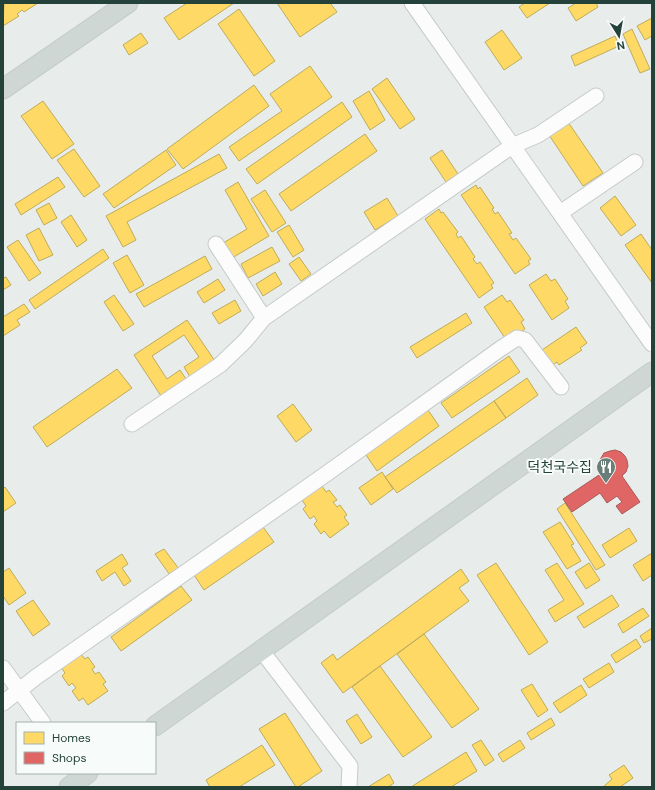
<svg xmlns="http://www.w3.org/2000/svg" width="655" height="790" font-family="'DM Sans','Noto Sans KR',sans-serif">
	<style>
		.homes { fill: #ffd966; stroke: #bdac59 }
		.shops { fill: #e06666; stroke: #a85b59 }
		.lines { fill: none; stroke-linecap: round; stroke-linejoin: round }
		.minor-casing { stroke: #c5cac8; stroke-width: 17 }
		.major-casing { stroke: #c3ccc9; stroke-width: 21 }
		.minor { stroke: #fcfcfc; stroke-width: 15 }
		.major { stroke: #cfd7d5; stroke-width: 19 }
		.labels { text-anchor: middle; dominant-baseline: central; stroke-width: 4; stroke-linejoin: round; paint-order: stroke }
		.poi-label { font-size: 14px; fill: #24423a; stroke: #f7fbf9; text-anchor: end }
	</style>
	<rect width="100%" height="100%" fill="#e8edeb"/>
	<path class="homes" d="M4,3h34l-14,9 -2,-2 -5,4 2,2 -16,10z
		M187,3h47l-55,37 -15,-22z
		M277,3h53l7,9 -37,25z
		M525,3h25l-23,15 -8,-11z
		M576,3h20l2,4 -22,14 -8,-13z
		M239,9l36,52 -21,15 -36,-52z
		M652,18v18l-7,4 -8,-14z
		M632,29l18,40 -10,4 -17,-39z
		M502,30l20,28 -18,12 -19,-28z
		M141,33l7,10 -19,12 -6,-10z
		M615,36l4,10 -44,20 -4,-10z
		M310,66l22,31 -93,64 -10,-14 53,-36 -12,-17z
		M387,78l28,41 -15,10 -28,-40z
		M254,85l15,21 -86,63 -16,-20z
		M369,91l16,29 -15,10 -17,-29z
		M43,101l31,43 -22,15 -31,-43z
		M342,102l10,15 -95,67 -11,-15z
		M568,122l35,51 -20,13 -34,-51z
		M365,134l12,17 -86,60 -12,-17z
		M74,149l26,37 -16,11 -27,-37z
		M166,150l10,15 -62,43 -11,-14z
		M442,150l16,24 -12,8 -16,-24z
		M219,154l8,14 -100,54 9,18 -13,7 -17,-31z
		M58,177l7,10 -44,28 -6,-11z
		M238,182l31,54 -37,22 -9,-15 24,-14 -22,-39z
		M476,185l2,4 2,-2 14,21 -2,1 3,5 3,-2 14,21 -3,1 4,6 3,-2 15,21 -3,2 2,3 -15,10 -54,-79z
		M265,190l21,33 -14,9 -21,-33z
		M615,196l21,29 -15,11 -21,-28z
		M387,198l11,18 -23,14 -11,-18z
		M49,203l8,15 -13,7 -8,-15z
		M439,209l2,4 2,-1 15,20 -2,2 2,4 3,-2 14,21 -2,2 4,5 3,-2 14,21 -3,2 2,3 -14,10 -54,-79z
		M71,215l16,25 -10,7 -16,-25z
		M289,225l15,25 -11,7 -16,-25z
		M39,228l14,27 -14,6 -13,-26z
		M641,234l11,16v33l-27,-38z
		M18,240l23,33 -12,8 -22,-34z
		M272,247l8,14 -32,17 -7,-14z
		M103,249l6,9 -74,51 -6,-9z
		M127,255l17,30 -14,8 -17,-30z
		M205,256l7,13 -68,38 -8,-13z
		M299,257l12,17 -10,7 -12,-17z
		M275,272l7,12 -19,12 -7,-12z
		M546,274l5,7 4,-2 13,20 -3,2 4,7 -17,12 -23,-35z
		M6,277l5,8 -8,5v-12z
		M218,279l7,11 -21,13 -7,-11z
		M114,295l20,29 -11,7 -19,-29z
		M502,295l5,7 3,-2 14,20 -3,2 4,7 -18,12 -23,-34z
		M235,300l6,11 -22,13 -7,-11z
		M24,304l6,8 -13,8 3,5 -17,11v-19z
		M466,313l6,10 -55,35 -7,-11z
		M187,320l28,41 -25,16 -6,-10 15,-10 -15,-22 -32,21 15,23 13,-9 6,9 -25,17 -27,-41z
		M576,327l11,16 -7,5 2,2 -23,15 -2,-3 -7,5 -11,-15z
		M509,356l11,16 -68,46 -11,-15z
		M117,369l15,19 -85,59 -14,-20z
		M527,378l11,17 -32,23 -12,-17z
		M494,401l12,17 -109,75 -12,-16z
		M293,404l19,26 -16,12 -19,-26z
		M428,410l11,16 -62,45 -11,-16z
		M382,472l11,17 -22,16 -12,-17z
		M322,486l4,6 3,-2 8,10 -4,2 4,5 3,-2 7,10 -3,2 5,7 -19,14 -6,-7 -3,3 -7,-10 3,-3 -3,-5 -4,3 -7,-10 3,-3 -4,-6z
		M5,487l11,16 -13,9v-23z
		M565,503l40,62 -9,5 -39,-61z
		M560,522l14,22 -3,1 10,16 -14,8 -24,-37z
		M263,527l11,15 -70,48 -10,-15z
		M629,528l8,13 -27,17 -8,-13z
		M164,549l15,20 -9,6 -15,-21z
		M652,553v22l-9,6 -10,-16z
		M122,554l6,10 -6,4 9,13 -7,5 -9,-14 -13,9 -6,-10z
		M496,563l52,79 -19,13 -52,-80z
		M557,563l27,41 -29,18 -7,-12 16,-10 -19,-30z
		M589,563l11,17 -14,9 -11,-17z
		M9,568l17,25 -17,12 -6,-9v-24z
		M461,569l8,12 -10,7 10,13 -126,92 -22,-30 12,-9 4,6z
		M181,586l11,14 -71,51 -10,-14z
		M612,595l7,11 -35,22 -7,-11z
		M33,600l17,24 -17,12 -17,-25z
		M643,608l6,8 -26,17 -5,-9z
		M652,628v11l-8,4 -4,-7z
		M424,634l55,75 -27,19 -55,-74z
		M636,639l5,8 -25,16 -5,-8z
		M80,653l5,6 3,-2 7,10 -3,2 3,5 4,-2 7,10 -3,2 5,7 -20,14 -5,-7 -4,3 -7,-10 4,-3 -4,-5 -3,3 -7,-10 3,-3 -4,-6z
		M609,663l5,9 -25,16 -6,-9z
		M380,666l52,71 -29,20 -51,-70z
		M532,684l16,26 -10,7 -17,-27z
		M581,685l6,10 -27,18 -7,-10z
		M285,713l37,58 -24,16h-2l-37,-58z
		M357,714l15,23 -11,7 -15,-23z
		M551,718l4,7 -24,15 -4,-7z
		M481,740l13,20 -9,6 -13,-21z
		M520,740l5,8 -22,14 -5,-8z
		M262,745l13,20 -36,22h-29l-4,-7z
		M466,752l11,19 -26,16h-40z
		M624,765l9,13 -13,9h-17l9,-8 -3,-4z
		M389,774l5,9 -6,4h-20z"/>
	<path class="shops" d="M615,450l6,2 4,4 2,4 1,6 -2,6 -4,4 18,26 -18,12 -6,-8 6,-4 -5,-6 -10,7 -7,-10 -28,19 -9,-13 39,-26 -3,-4v-6l2,-5 3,-5 6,-2z"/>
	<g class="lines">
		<g class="minor-casing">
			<path id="minor" d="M412,3l240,341
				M560,213l75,-51
				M216,244l48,74
				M132,424l88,-59 25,-24 19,-23 248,-172 26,-11 58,-39
				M261,650l89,116 -1,21
				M3,668l40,55
				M3,703l33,-26 290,-203 174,-125 17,-11 8,2 36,47"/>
		</g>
		<g class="major-casing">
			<path id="major" d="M3,89l125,-86
				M155,726l497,-354
				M69,787l19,-14"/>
		</g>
		<use href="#minor" class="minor"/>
		<use href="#major" class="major"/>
	</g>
	<defs>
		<g id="restaurant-pin" transform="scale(1)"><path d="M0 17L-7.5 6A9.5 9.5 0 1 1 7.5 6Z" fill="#697e78" stroke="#f7fbf9"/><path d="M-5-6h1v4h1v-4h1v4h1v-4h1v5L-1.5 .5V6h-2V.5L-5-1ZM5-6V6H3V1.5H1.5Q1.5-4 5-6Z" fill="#fff"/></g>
	</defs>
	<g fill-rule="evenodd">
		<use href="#restaurant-pin" x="606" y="467"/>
	</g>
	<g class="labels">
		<g class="poi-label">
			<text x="592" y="467">덕천국수집</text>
		</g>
	</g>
	<rect width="655" height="790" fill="none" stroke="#24423a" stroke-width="8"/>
	<rect x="16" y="722" width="140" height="52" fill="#f7fbf9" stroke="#a3b1ad"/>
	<rect x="24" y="732" width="20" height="12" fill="#ffd966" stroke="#a3b1ad"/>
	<text x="52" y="742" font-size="12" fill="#24423a">Homes</text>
	<rect x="24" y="752" width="20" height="12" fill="#e06666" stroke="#a3b1ad"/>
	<text x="52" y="762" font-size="12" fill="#24423a">Shops</text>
	<g transform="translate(619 36) rotate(169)" stroke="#f7fbf9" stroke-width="3" paint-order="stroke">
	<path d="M0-3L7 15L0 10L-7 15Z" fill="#24423a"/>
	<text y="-6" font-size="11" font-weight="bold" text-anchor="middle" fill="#24423a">N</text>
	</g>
</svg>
